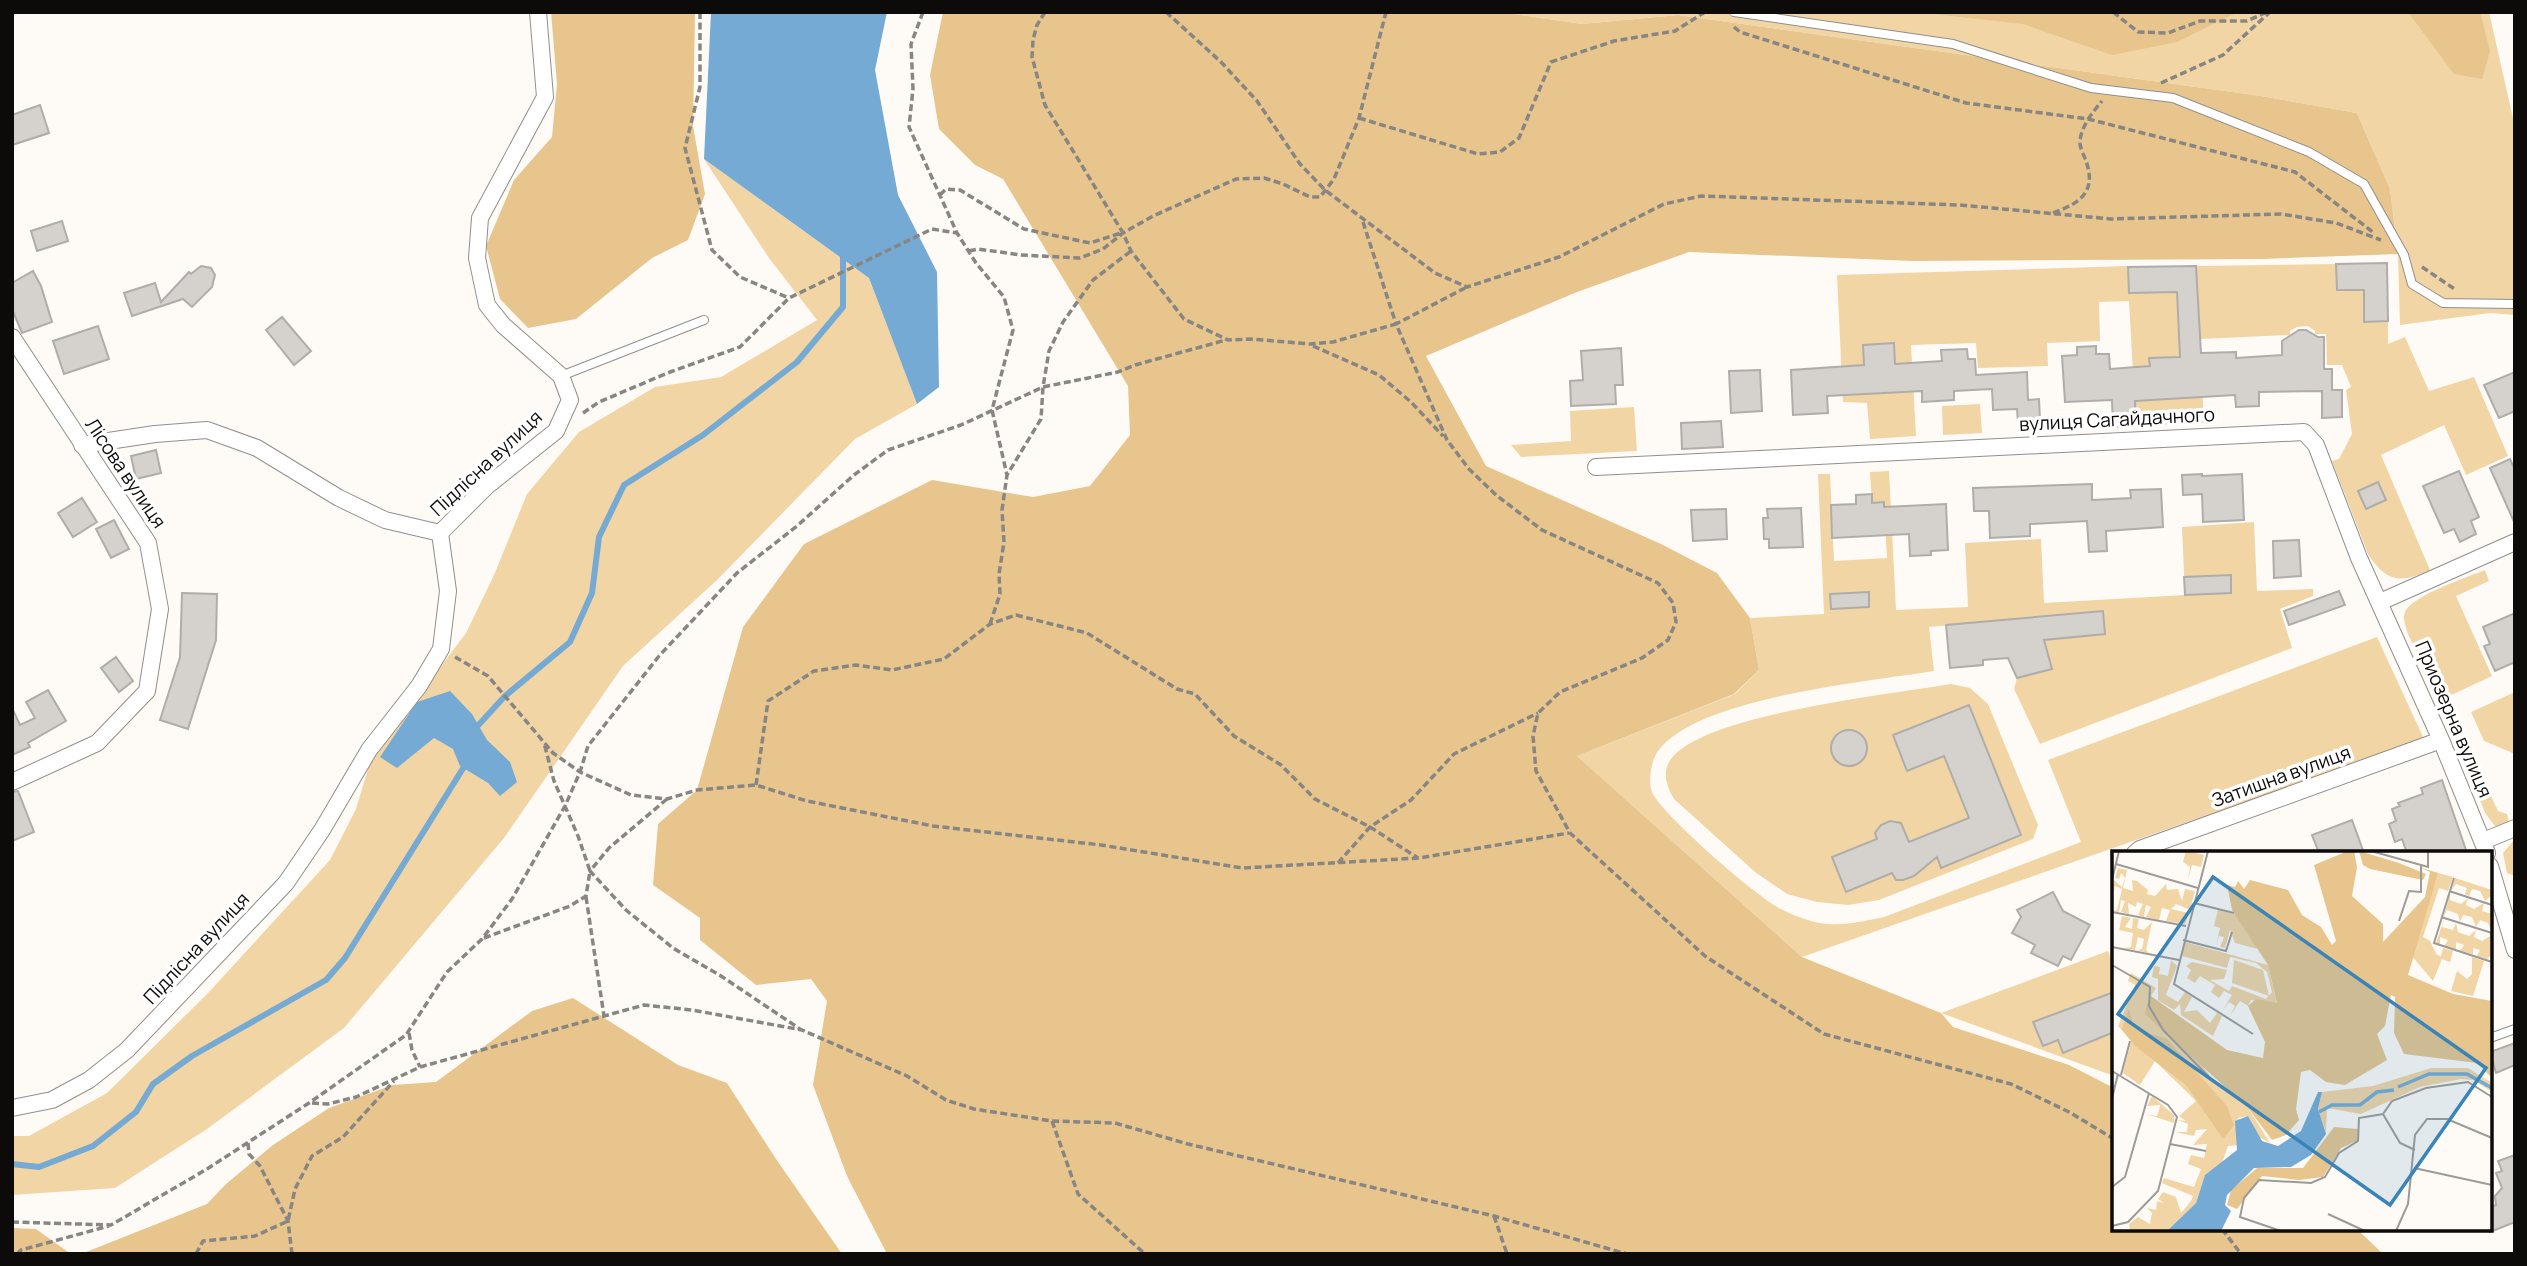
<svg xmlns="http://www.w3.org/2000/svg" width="2527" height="1266" font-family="Manrope,sans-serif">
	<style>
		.green { fill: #f2d5a5 }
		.forest { fill: #e7c58d }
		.water { fill: #74aad3 }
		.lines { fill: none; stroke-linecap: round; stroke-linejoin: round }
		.stream { stroke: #74aad3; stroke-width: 6 }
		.building { fill: #d5d2ce; stroke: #afada9; stroke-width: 2 }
		.service-casing { stroke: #918f8b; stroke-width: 10 }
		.minor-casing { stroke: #918f8b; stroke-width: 18 }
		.path { stroke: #888683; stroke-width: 3.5; stroke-dasharray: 7 3.5; stroke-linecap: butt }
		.service { stroke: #fff; stroke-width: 8 }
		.minor { stroke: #fff; stroke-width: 16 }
		.labels { text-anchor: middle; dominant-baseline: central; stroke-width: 7; stroke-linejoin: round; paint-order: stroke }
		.street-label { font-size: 19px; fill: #0c0b0a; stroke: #fff }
		.inset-river { fill: none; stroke: #74aad3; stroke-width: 3.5 }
		.inset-road { fill: none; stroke: #9d9b98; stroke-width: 2 }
		.view { fill: #3a84b8; fill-opacity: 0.15; stroke: #3a84b8; stroke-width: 3.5 }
		.inset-edge { fill: none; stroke: #0c0b0a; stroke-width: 3.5 }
	</style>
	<rect width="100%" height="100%" fill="#fefbf7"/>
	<path class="green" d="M1501,12h988l26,115v188l-25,-2 -90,12 -2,-71 -8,-65 -33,-76 -96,-17 -583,-81 -96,9z
		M704,159l165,119 48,126 -62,35 -138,141 -94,86 -119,172 -160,190 -137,101 -92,59 -103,7v-59h17l78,-43 101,-100 122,-133 26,-51 15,-50 95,-126 28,-58 33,-81 52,-62 76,-45 66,-10 96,-57 -48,-62z
		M2336,264l1,26h27v31h24v23l17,-7 24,54 45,-14 34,79 -42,19 -22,-50 -63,30 49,115c-30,14 -44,12 -62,-16l-36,-93 7,-2 13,-25 -6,-44 5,-3 -9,-22h-15l-1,-31h-11v-3l-7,-5 -11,1 -7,4v4l-90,4 4,84 -68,3 -7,-125 -30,1 1,39 -53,2 1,23 -70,2 -2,-25 -65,2 5,91 -46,3 -3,-36 -24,-1 -6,-127 291,-9 1,27 48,-1 2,40 20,-1 -3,-65z
		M1980,404l2,29 -39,2 -1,-29z
		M1634,407l3,44 -116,6 -10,-12 60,-4 -1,-30z
		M1889,471l7,139 72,-3 -3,-64 76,-4 3,64 141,-8 -3,-68 72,-5 3,69 56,-2v7l-33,13 12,39 -252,96 -26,-55 3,-11 35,-9 -8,-29 61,-6 -2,-23 -174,16 5,44c-66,11 -237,26 -276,80 -7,10 -10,30 -6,41 9,22 106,106 129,117 9,5 20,9 30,12 23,7 50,1 73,-4l197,-75 -33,-82 329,-123 47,102 -622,218 -225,-201 158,-62 24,-24 -9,-52 74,-4 -6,-140h12l4,87 53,-3 -3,-55h-12l-2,-31z
		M2485,570l4,11 -33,15 36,80 -47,22 53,113 9,3 3,12h-15l-10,-13 -25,-67 -52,-112c-2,-7 -6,-15 -3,-22 6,-16 63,-35 80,-42z
		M1951,684l19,4 18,16 50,121 -5,14 -154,61 -31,5 -31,-3 -30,-8 -32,-22 -81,-73c-7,-12 -13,-27 -3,-40 33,-45 222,-65 280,-75z
		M2515,692v62l-31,-13 -13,-29z
		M2515,839v37l-8,-3 -4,-20z
		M2108,951l6,17v108l-173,-63z"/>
	<path class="forest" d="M551,12h144l-2,114 12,68 -17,46 -36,18 -76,61 -48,9 -28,-29 -14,-53 28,-66 38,-43 5,-53z
		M943,12h558l81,12 96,-9 583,81 96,17 33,76 8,65 -136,5 -349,2 -224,-9 -112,40 -151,64 60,110 175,78 56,29 33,45 9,52 -25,24 -157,62 225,201 139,56 12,14 116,38 45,23v141h243l26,25h-1496l-40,-78 -34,-91 14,-84 -16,-22 -55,6 -56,-45v-22l-47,-33 5,-61 39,-34 46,-163 61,-83 128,-64 101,17 57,-11 40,-51 -2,-49 -125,-207 -28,-14 -36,-36 -9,-54z
		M1915,12h323l-61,30 -65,13 -89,-31z
		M2408,12h72l10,39 -8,28 -28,-5z
		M573,998l105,67 49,18 49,76 66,95h-761l126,-50 19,-20 47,-39 56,-37 64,-23 43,-3 96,-71z
		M12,1228l24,1 35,25h-59z"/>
	<path class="water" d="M711,12h176l-12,58 23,125 39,77 2,115 -22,17 -48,-126 -165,-119z
		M450,691l22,23 15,26 23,22 7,20 -17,14 -12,-13 -28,-17 -7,-17 -19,-11 -37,30 -17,-11 37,-55z"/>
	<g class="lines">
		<path class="stream" d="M473,731l32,-35 65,-54 22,-49 7,-56 25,-52 79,-50 94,-73 46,-55v-53
			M12,1164l27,3 54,-21 43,-34 17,-28 39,-28 134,-76 19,-22 122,-196"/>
	</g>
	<path class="building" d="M40,105l9,28 -37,12v-30z
		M62,221l6,20 -31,10 -6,-20z
		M2387,263l1,58 -24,1v-32h-27l-1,-26z
		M201,266l10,2 4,7 -3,12 -20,20 -9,-8 -51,17 -8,-23 31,-10 6,19 28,-30 2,2z
		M2196,266l5,87 35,-1v6l46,-3v-14l17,-11h7l12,7h6v32h8v21h10v27l-20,1v-27l-63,1v14l-23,1 -1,-12 -100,6 1,25 -23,1 -1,-27 -47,2 -3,-46 15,-1v-8l19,-1v8h13l1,15 40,-3 -1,-8 31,-1 -3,-65 -48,1 -1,-26z
		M33,271l8,15 11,36 -30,11 -10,-24v-26z
		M282,317l29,34 -17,14 -28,-35z
		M98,326l11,33 -45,15 -11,-33z
		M1894,343l1,21 47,-3 -1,-11 26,-1 1,10h7l1,16 51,-3 1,28 11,-1 1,22 -22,1 -1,-13 -24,1 -1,-21 -38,2v9l-32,2v-11l-95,5 1,17 -35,2 -2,-45 73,-5 -1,-20z
		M1621,348l2,37h-8l1,19 -45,2 -1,-25 13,-1 -2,-29z
		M1760,370l2,41 -31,2 -2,-42z
		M2515,372v39l-16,7 -15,-33z
		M1721,421l2,26 -41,2 -1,-26z
		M156,450l5,23 -25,6 -5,-23z
		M2510,459l5,11v54l-25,-56z
		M2459,471l20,46 -8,4 5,13 -16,8 -6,-13 -10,4 -21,-47z
		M2202,474v2l40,-2 2,46 -41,2 -1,-28 -19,1 -1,-20z
		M2378,482l8,18 -20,9 -8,-18z
		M2092,484v16l39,-2 -1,-8 31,-1 2,38 -57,4 1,20 -18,1 -2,-31 -57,3v12l-40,2 -1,-27h-15l-1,-23z
		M1872,494v9l12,-1v5l62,-3 2,46 -17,1v4l-21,1 -1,-22 -77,4 -1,-33 25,-1v-9z
		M82,498l15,24 -24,15 -15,-24z
		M1801,508l2,39 -34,1v-9h-5l-1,-21h5l-1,-9z
		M1726,509l1,30 -34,2 -2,-31z
		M114,520l15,29 -18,9 -15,-29z
		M2299,540l2,36 -27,2 -1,-37z
		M2231,575v18l-46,2 -1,-18z
		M2339,591l6,14 -56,20 -5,-14z
		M1869,592v15l-38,2 -1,-15z
		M182,593l35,1 -1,46 -28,89 -28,-9 20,-63z
		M2103,611l2,23 -61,6 8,29 -35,9 -9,-20 -25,2v5l-33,3 -4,-43z
		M2515,613v49l-20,9 -11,-25 6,-2 -7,-17z
		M116,657l17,24 -14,11 -18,-24z
		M48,690l18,31 -38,22 2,4 -18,8v-47l8,17 15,-7 -9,-16z
		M1969,705l52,130 -80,33 -4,-11 -23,19 -11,4h-7l-4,-7 -46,19 -14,-35 45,-18 -2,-6 6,-8 9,-4 11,2 8,19 60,-24 -25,-62 -37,15 -14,-36z
		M1831 748a18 18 0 1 1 36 0a18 18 0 1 1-36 0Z
		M2442,780l25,73h-60l-5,-14 -7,3 -6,-18 7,-3 -4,-12 8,-3 -2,-3 25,-9 -2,-6z
		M18,791l16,41 -22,9v-49z
		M2352,820l12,33h-45l-7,-18z
		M2053,892l10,19 27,14 -19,35 -8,-4 -5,10 -27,-13 4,-8 -23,-12 9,-16 -4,-7z
		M2114,992v40l-51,21 -5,-13 -15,6 -10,-24z
		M2515,1043v22l-19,8 -6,-21z
		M2515,1155v67l-25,10v-24l6,-3 -1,-9 7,-8 -6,-15 6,-2 -4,-10z"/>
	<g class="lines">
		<g class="service-casing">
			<path id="service" d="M1734,12l219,32 138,44 82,10 136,54 55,32 40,71 8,29 31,19 72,1
				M561,376l143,-56
				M2490,1038l25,-9"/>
		</g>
		<g class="minor-casing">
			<path id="minor" d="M12,337l136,206 12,66 -13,82 -50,52 -85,39
				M82,445l73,-11 52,-4 50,18 82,50 46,22 55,13
				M1596,467l708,-35 12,13 43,113 82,182 46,113
				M440,533l47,-47 69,-55 14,-31 -9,-24 -58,-51 -16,-20 -10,-47 3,-40 65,-121 -7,-85
				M2380,602l135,-60
				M2483,841l32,-13
				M2135,853l5,-4 301,-109
				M2490,866l25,84
				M12,1108l40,-8 37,-20 38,-30 159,-167 36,-53 47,-80 50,-64 22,-37 7,-58 -8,-58"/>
		</g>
		<path class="path" d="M700,12v75l-15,61 27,102 28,27 49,21
			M923,12l-12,32 2,45 -4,38 48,106 19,30 28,34 9,33 -21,80 15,65
			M1045,12l-8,13 -4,15 -1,17 13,48 78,128 8,18 53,68 44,21 23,-1 59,5 23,-2 63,-18 51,116 22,29 27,26 46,35 116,53 15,20 3,19 -8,18 -26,18 -82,34 -22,21 -5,23 3,35 34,62 135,123 119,78 187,50 58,28 45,27
			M1166,12l55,50 36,39 43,63 25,26 110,83 32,14 92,-30 105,-53 37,-8 259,9 151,14 170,-5 55,9 45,17
			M2113,12l25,20 30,1 32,-12h47l20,-9
			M1734,27l6,5 226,71 122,16 207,53 79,61
			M2161,83l62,-28 47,-43
			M1359,118l119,36 22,-2 19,-14 32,-76 63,-21 61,-10 30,-19
			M940,195l6,-6 14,1 64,39 66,14 31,-10
			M2053,213c27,-10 44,-21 33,-52 -2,-6 -7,-14 -6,-21 2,-15 13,-28 22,-39
			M1363,222l33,102 71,-37
			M969,251l9,-2 43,6 59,3 23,-9 20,-16 30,-17 83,-37 28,-1 19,6 27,13h10l14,-18 25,-61 27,-106
			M2422,267l34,23
			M1313,346l66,29 32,27 32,34
			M583,413l16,-11 71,-30 70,-25 49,-49 143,-69 25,4
			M990,624l10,-30 -1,-20 5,-32 -2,-32 5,-35 34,-56 2,-32 6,-36 14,-29 30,-42 38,-29
			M455,657l33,19 65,77 27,19 51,23 36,4 30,-9 59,-5 51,16 126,25 168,19 141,23 177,-10 150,-25
			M756,785l12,-84 46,-30 42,-6 36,5 52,-11 46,-35 26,-9 71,18 90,56 18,5 39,42 47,29 34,34 55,28 48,31
			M667,799l-58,49 -19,23 36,39 47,38 48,28 79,53
			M1338,863l32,-36 41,-27 43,-46 84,-41
			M586,897l18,119
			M484,938l86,-32 16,-10 4,-25 -12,-35 -24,-55 -10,-38
			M409,1033l3,17 8,17
			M312,1103l16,1 28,-7 64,-30 224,-62 48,5 110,20 105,46 39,24 28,9 78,12 63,2 73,21 306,72 133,38
			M1052,1121l26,73 67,60
			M248,1143l1,11 11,12 28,55 4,33
			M1494,1216l13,38
			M12,1222l99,3 96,-56 102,-66 97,-68 41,-63 35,-33 30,-40 53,-93 15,-34 8,-26 71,-90 78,-83 60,-47 57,-51 34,-25 73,-25 82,-38 75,-15 17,-7 91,-25
			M2222,1229l19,25
			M17,1254l4,-4 88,-24
			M196,1254l7,-13 52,-5 33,-15 7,-32 17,-33 31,-19 51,-56"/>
		<use href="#service" class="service"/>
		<use href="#minor" class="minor"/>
	</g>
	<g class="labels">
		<g class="street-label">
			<text transform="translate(2117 419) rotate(-3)">вулиця Сагайдачного</text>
			<text transform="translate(486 463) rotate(-43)">Підлісна вулиця</text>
			<text transform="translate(126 473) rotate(56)">Лісова вулиця</text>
			<text transform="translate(2454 719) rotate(67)">Приозерна вулиця</text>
			<text transform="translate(2281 776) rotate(-20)">Затишна вулиця</text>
			<text transform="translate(196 948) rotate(-47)">Підлісна вулиця</text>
		</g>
	</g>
	<g transform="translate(2112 851)">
		<rect width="380" height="380" fill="#fefbf7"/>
		<path d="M74,0l18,4 -3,12 -9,-2 -4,15 2,-13 -7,-5zM6,17l9,2 -4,18 10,3 -1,-11 5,1 11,9 -1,4 8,2 11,-12 1,6 11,-1 4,12 3,-12 10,2 -5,19 -14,-6 -5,5 18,4 -4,11 -19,-3 4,-11 -8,-2 -3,12 -13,-3 5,-10 -5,-2 -2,12 -6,-2 5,-11 -6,-2 -1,5 -8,-4 1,11 -8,-2 4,-11 -4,-1 -2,12 -7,-1 5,-1 5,-21 -7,-3 -3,14 2,-20 8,7 3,-9 -4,-5 -2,6 -4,-1zM326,22l15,4 -5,14 -9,-3 -16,49 7,4 7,14 4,1 2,-8 10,3 -3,11 -8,-3 -9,22 -22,-26zM343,27l37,12v5l-7,6 -5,-10 -8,-2 -3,7 -4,-2 2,-6 -11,-4 -4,6zM338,42v7l11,4 7,-6 -2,7 8,4 10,-6 -2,8 10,3v18l-4,-9 -8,-3 -4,7 -4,-10 -9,-2 -3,7 -2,-8 -11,-4 -3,6zM106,59l19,5 21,34 -23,-6 -5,-13 -5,18 -5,-1 4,-10 -5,-1 -3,10 4,-18 -6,-2zM10,65l9,2 -6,9 7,2 1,-11 6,1 -2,9 7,2 8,-8 -6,28 3,3 -12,-3 5,-1 2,-10 -6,-2 -3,13 -11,-2 7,-1 2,-14 -14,-3zM332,68l-2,8 11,3 3,-7 2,9 11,4 7,-6 -2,7 8,4 10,-6v19l-5,5 -10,-3 3,-6 -7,-2v6l-13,-3 4,-6 -8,-3v8l-12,-4 4,-6 -8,-3v7l-4,-1zM73,91l83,23 9,39 -26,-4 -3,6 -8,-5 -10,15 5,-10 -6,-4 -7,9 10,-16 -8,-4 -5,7 -8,-6 4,-7 -15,-9 -5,7 -8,-5 4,-8 -5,-4 6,-4 35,8 -3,9 -14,1 19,11 3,-5 34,13 6,-7 -5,-20 -11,-9 -26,-6 -3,11 -45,-12zM360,106l12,4 -11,35 -22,-5 6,-20 10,8 5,-5zM59,109l6,6 -11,29 12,7 7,-10 7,5 -8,15 13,-2 13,13 7,-10 5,3 -9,20 -32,-21 -1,-11 -6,6 -16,-10v-21l-6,-2 2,-11 6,1 -1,7 9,2zM122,109l29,10 6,26 -37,-13zM19,122l25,15 -5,8 59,80 38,32 22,35 -13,-7 -9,-20 -10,2 1,27 -11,1 -6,17 -17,12 -9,28 -29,28h-37l-1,-7 9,-7 12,7 2,-11 -5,-5 9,2 1,-9 7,2 -6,-4 5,-7 13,5 5,16 10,-12 2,-5 -31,-13 2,-5 30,9 7,-18 -13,-5 3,-9 13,3 3,-14 -14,1 14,-16 -11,1 -2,6 -19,-4h12l1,-8 -10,-4 8,1 -7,-5 17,-15 -41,-40 -15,24 -17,-12 8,-32 -13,-15 17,-41 -7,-4zM319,217h37l24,15v9l-19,-12 -12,-1 -41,8 -59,27 -34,-6 -1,26 -8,-25 4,-17 51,-6zM40,245l22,19v8l-28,-9 11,2 2,-6 1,-5 -13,1z" fill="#f2d5a5"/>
		<path d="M236,0h6l3,16 -5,29 31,28v18l42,-45 5,-25 -11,-5 19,6 -30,102 45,19 39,7v77l-15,-15 -73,-9 -10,-21 1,-36 -4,-2 -6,31 -8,8 10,26 -42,25 -19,-3 -16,-12 -9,2 -5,37 3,11 -13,15 -14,5 -24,-32 -103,-94 2,-10 4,-8 76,54 36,8 2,-16 -17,-36 8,-7 21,4 -9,-38 -36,-55 -5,-25 8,2 3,-6 6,8 6,-9 38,10 14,25 19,12 11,18 4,-4 -22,-76zM247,0l40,12 27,11 -3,6 -53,-11 -7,-4zM17,158l5,19 33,11 60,67 7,19 -11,14 -37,-54 -51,-39 -13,-17zM222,276l24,2 -1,12 -16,7 -18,29 -24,3 -37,-4 -25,33 -10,-4 4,-15 26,-22h46z" fill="#e7c58d"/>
		<path d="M206,241h4l-4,17 8,25 -15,21 -20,12 -37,1 -27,27 -2,10 6,6 -10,20h-54l29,-28 9,-28 32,-25 -2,-29 13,-5 14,25 16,5 23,-15z" fill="#74aad3"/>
		<path class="inset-river" d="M286,236l31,-13h38l25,14M207,261l13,-7h28l17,-13 17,-2"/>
		<path class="inset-road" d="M96,0l-34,133 79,50M259,0l57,16v-16M4,13l82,24M342,27l-20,65 58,19M0,29l7,-29M337,40l43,14M82,52l40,10M0,61l74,14M329,66l51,16M287,70l10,-30 12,1v-26M71,89l43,11 6,-19M0,96l67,13M0,114l38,22 -1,19 14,24 47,48M0,220l56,34 9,12 -19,74 -30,31 -16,4M9,224l9,-34M0,247l6,-24M271,263l17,29 15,7M58,293l36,7M302,317l78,17M0,336l13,-10 24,-84M216,363l37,17M169,380l-41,-14 4,-19 15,-18 52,3 14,-6 14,-24 19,-12 1,-23 24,-4 9,-13 34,-13 42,-6 24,15M284,380l12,-27 7,-69 12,-16h20l45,19"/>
		<path class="view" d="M101,26l273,191 -96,137 -272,-191z"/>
		<rect width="380" height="380" class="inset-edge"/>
	</g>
	<rect width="2527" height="1266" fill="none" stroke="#0c0b0a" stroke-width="28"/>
</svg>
